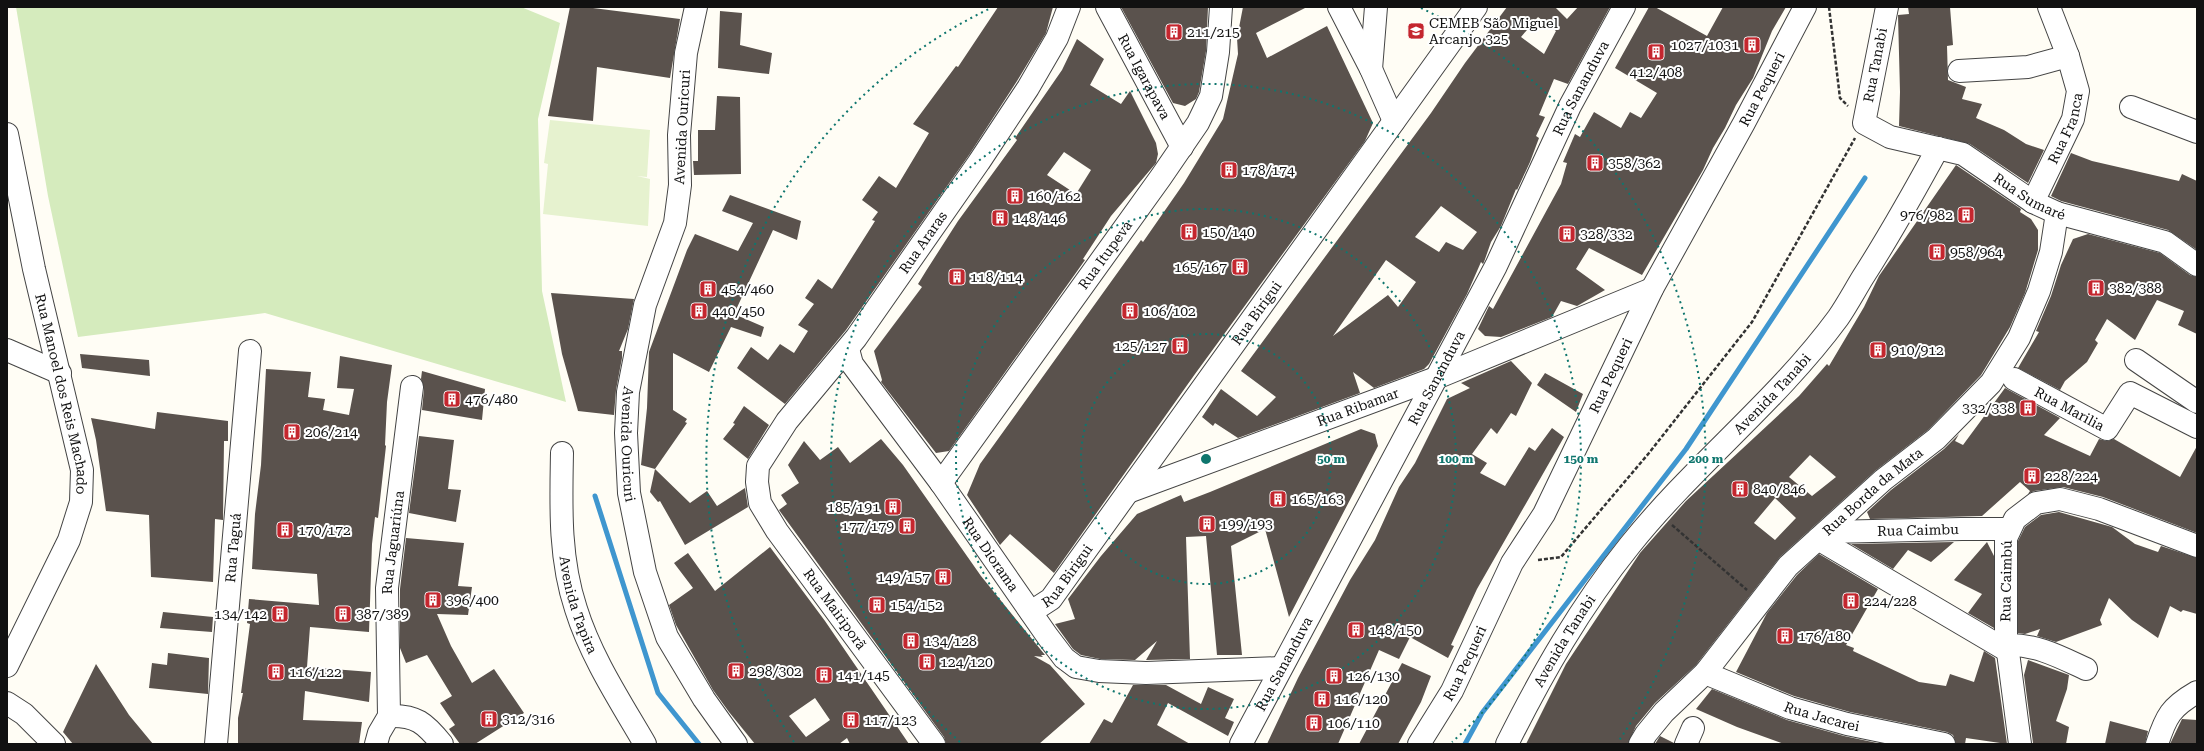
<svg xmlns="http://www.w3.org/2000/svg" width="2204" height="751" font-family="'Roboto Serif',serif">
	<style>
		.green { fill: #d5ebbd }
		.pitch { fill: #e6f2cf }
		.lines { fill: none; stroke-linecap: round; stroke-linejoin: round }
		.stream { stroke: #3f96cf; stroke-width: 5 }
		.building { fill: #5a524d; fill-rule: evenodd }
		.minor-casing { stroke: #444; stroke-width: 24 }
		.path { stroke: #333; stroke-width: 2.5; stroke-dasharray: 4 2; stroke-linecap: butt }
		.minor { stroke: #fff; stroke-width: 22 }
		.ring { fill: none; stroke: #0f766e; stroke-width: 2; stroke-dasharray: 2 4 }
		.labels { text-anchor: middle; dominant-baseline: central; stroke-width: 4; stroke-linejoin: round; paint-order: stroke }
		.poi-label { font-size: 14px; fill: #111; stroke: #fff; text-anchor: start }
		.street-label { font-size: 14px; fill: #111; stroke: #fff }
		.centre { fill: #0f766e; stroke: #fff; stroke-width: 2 }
		.ring-label { font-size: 12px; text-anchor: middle; font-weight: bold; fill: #0f766e; stroke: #fff; stroke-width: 4; stroke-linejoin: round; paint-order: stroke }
	</style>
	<rect width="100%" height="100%" fill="#fffdf5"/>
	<path class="green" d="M16,7h505l39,16 -22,96 4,172 24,111 -301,-89 -187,24 -30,-141z"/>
	<path class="pitch" d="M550,120l100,10 -3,47 -10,-1 13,3 -2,47 -105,-12 5,-50 -4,-1z"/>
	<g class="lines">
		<path class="stream" d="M595,496l63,197 41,51
			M1465,744l17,-31 204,-264 179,-271"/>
	</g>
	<path class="building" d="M570,7h15l95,12 -10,59 -73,-11 -4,54 -45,-5z
		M998,7h55l-7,26 -29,48 -48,74 -123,175 -61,74 -48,-36 14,-21 17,13 12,-16 14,9 14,-22 -10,-6 16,-21 -9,-6 13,-19 14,10 43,-68 -3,-1 6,-8 -16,-12 17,-24 17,12 33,-55 -16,-9 43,-58 2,1z
		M1121,7h87l-2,44 -7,41 -3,7 -11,7 -12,-3z
		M1243,7h64l-51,26 11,25 60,-32 46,97 -8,18 -170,233 -141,199 -44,-39 -10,11 -33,-50 13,-31 161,-224 2,2 41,-59 39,-64 15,-65 -1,-16z
		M1507,7h48l12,12 11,-12h32l-42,77 -14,-5 -15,36 6,2 -9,19 3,2 -9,24 -13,28 -1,-1 -15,37 -10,16 -7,20 -1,2 -2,-2 -14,32 -38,70 -5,5 -50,19 -21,-16 7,21 -122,45 -23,-15 -2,3 -11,-9 19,-28 36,27 19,-19 -35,-26 190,-258 34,-50zM1538,17l18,14 -12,23 -23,-17zM1441,206l36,26 -14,18 -17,-8 -7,10 -24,-15zM1386,260l30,22 -18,25 -10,-12 -55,41z
		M1649,7h6l52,29 16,-29h63l-14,24 -19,47 -17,27 -11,23 -12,20 -10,22 -61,105 -53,-27 -13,21 29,21 -28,16 -16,-5 -9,16 -51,20 -16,-1 -7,-7 11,-23 4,3 68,-125 6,-21 -4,-1 12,-28 5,3 14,-25 27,16 9,-16 11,6 16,-25 -42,-25z
		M1908,7h42l3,38 -6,1 1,34 18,7 -4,12 20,5 -6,14 28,12 22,14 18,6 -16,33 -58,-39 -71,-18 1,-34 -2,-77 11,-1z
		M720,11l22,2 -2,32 32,8 -3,21 -51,-6z
		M1077,39l27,20 -14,26 31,19 9,-13 26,52 2,11 -2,9 -45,53 -28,43 2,1 -136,191 -13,2 -55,-71 1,-2 -8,-29 48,-64 -4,-3 8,-13 32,-50 59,-81 -2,-2 47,-68zM1064,152l27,18 -15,24 -29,-19z
		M717,96l23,1 1,77 -47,1 -1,-14h5v-31h17z
		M2071,153l21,8 87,20 3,-7 15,7v69l-29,-20 -107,-29 -10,-5z
		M1956,165l65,44 -1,3 11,7 7,11v20l-13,43 -15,34 -29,48 -53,55 -53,41 -95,86 -84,108 -41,38 -19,23 -8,18h-102l40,-80 74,-111 46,-52 113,-105 28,-32 2,2 35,-59 15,-31zM1810,455l26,22 -24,19 -23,-19zM1775,498l21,20 -21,22 -21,-17z
		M730,195l71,26 -4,19 -24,-10 -39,84 30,13 -3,10 -30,-10 -22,45 -36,-19v57l14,9 -2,3 2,1 -32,46 -14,-4 6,-57 2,-56 38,-102 8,-16 43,17 15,-28 -31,-12z
		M2088,234l72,19 30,22 7,2v57l-19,-9 6,-14 -27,-11 -22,40 -28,-21 -12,21 3,3 -11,19 -22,19 -5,9 -42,-22 21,-36 -3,-1 15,-35 10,-31 12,-26z
		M551,293l83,6 -6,30 -9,22h3v7l-6,32 -2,25 -36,-4 -16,-57z
		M80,354l69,6 1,16 -68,-8z
		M340,356l52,9 -5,37 -2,43 1,1 -8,72 -3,-1 -3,27 -3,88 -59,-5 -3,40 64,5 -2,30 -64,-11 -2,29 59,2 -3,22h-121v-26l5,-25h-2l9,-69 -3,-1 2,-24 70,6 -2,-31 -65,-5 3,-55 6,-49 5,-96 45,3 -3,25 17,2 -2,11 26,5 5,-26 -17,-1z
		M1511,361l21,22 -16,33 -5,-3 -14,21 -6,-6 -19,26 15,9 -7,10 25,13 24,-39 6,4 17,-23 12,9 -87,152 -26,56 3,1 -6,12 -38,-21 -11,22 -20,-9 -41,94h-71l31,-66 52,-98 25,-40 24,-53 16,-24 32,-64 23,-11 -9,-5z
		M422,371l63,18 -3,31 -60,-10 2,-21 -3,-10z
		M1545,373l38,21 -7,18 -39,-27z
		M2005,388l55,30 -16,17 46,21 9,-17 8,2 7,-2 66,38 17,-31v87l-94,-36 -40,-10 -29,4 -6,3 2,-3 -10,-9 -38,34 -112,3 -3,-7 24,-22 53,-41 15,-15 -4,7 8,4z
		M744,406l25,19 -21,34 -25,-20 12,-15 -2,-1z
		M157,412l71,9v20h-4l-1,79 -8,-1 -2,63 -62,-5 -2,-62 -43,-4 -10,-71 -5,-22 64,11z
		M1361,429l14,5 3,12 -89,171 -24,-88 -34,17 11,109h-25l-11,-119 -20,1 4,122 -44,1 11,-19 -22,19 -35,-1 -19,-4 -8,-6 -18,-25 20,-5 -7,-20 33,-43 36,-42 44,-19 3,7 26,-10z
		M419,436l35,4 -6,49 13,1 -5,32 -47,-9z
		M881,439l22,26 78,111 64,79h-4l2,2 -9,-1 16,9 35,39 -46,40h-93l-2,-7 -165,-227 8,-6 -6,-9 18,-12 -11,-18 16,-24 16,19 18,-13 12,16z
		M655,469l35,34 17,-12 10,15 28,-18 3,19 -63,38 -25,-44 -2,1 -8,-10z
		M2059,512l53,15 23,17 23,8 3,-6 36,12v56l-14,-4 -2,2 -11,-6 -12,32 -26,-18 -23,-22 -9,22 2,5 -46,17 -19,-6 3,-7 -15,5 -7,-1v-92l7,-14 16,-12z
		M406,538l58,5 -6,43 14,1 -4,28 -31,-1 14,32 21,37 22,-14 30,44 -49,31h-15l-11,-15 6,-4 -15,-22 12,-7 -25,-41 -21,8 -6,-15v-59z
		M1954,542l-23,20 -23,-12 -15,19 -42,-25z
		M1987,542l7,14v72l-26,-15 14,-19 -28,-14z
		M770,547l55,74 84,123h-59l-3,-6 -8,6h-84l-26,-32 -16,-22 -37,-65 -7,-20 24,-17 -19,-25 14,-10 27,38zM815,698l15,22 -24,17 -17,-21z
		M1819,554l59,35 -32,56 8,3 -1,3 66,31 27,4 4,-12 24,8 10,-31 11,7 12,86 -41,-6 -1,6h-9l-3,-9 -6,-3 -97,-20 -56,-16 -58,-24 31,-59 30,-38z
		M163,612l50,5 -1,15 -52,-4z
		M168,653l41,5 -1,36 -59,-6 3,-25 15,2z
		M2028,660l41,15 -2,14 -11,32 13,6 -3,17 -33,-1 -9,-68z
		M1402,663l29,13 -10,26 -23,42h-39z
		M96,664l33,51 24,29h-80l-10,-12z
		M1133,685h33l35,19 7,-17 26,12 -9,19 9,4 -6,14 -60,-33 -11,22 33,19h-101l15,-25 8,4z
		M1712,689l75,31 57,16 38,8h-98l-47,-17 -41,-18z
		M2182,719l15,1v24h-27z
		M2110,721l38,10 -3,13h-40z
		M1660,736l14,7v1h-19z"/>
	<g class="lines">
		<g class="minor-casing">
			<g id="minor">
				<path id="s1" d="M696,7l-10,46 -7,82 1,50 -5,38 -30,82 -17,87 -2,41 3,60 16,79 22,65 37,62 32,45"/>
				<path id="s2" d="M1107,7l75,140"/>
				<path d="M1339,7l32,62 23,52"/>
				<path id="s3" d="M1887,7l-23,116 26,14 73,17 70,48 24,11 108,29 32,23"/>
				<path d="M1371,69l5,-62"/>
				<path d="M1959,71l69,-4 40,-11"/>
				<path d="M2131,107l66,25"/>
				<path id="s4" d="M7,134l27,135 48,201 -1,32 -12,38 -62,126"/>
				<path id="s5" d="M2033,202l40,-83 5,-28 -10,-35 -19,-49"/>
				<path id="s6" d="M848,349l4,15 89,119 107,154 16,21 12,9 23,4 47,2 135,-5"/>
				<path d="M7,350l53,23"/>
				<path d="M2136,360l61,42"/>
				<path id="s7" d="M2014,379l93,50 23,-36 67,34"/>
				<path id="s8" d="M562,453c-1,52 -3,105 14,156 15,48 44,92 69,135"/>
				<path id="s9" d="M941,483l220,-306 37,-54 13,-27 7,-44 3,-45"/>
				<path id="s10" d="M1128,492l308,-114 216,-89"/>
				<path id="s11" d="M1828,532l134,-3h46"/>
				<path d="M1818,539l190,112"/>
				<path id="s12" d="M1031,612l20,-13 425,-592"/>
				<path d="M2007,645c29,-1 53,12 79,24"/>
				<path id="s13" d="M1705,673l85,35 57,16 97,20"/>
				<path d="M7,703l17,11 30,30"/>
				<path d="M389,716c27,-1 36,7 53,28"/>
				<path id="s14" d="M216,744l34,-393"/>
				<path id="s15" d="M376,744l3,-11 10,-17 -2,-128 25,-201"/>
				<path id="s16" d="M934,744l-157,-213 -17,-28 -3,-21 1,-16 29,-45 69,-83 123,-176 49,-74 29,-50 12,-31"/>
				<path id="s17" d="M1241,744l255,-478 74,-160 54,-99"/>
				<path id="s18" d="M1419,744l33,-53 60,-128 32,-49 108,-225 92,-166 61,-116"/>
				<path id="s19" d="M1507,744c35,-70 73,-137 123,-199 64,-80 147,-144 208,-227 9,-13 17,-28 25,-41 27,-42 51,-85 75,-129"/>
				<path id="s20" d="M1640,744l6,-10 18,-22 41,-39 83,-107 95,-86 53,-41 55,-56 28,-45 20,-47 12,-39 6,-39"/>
				<path d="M1686,744l7,-16"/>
				<path d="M2020,744l-14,-107v-99l9,-19 21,-16 24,-4 39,10 98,37"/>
				<path d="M2157,744c9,-28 14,-37 40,-52"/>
			</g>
		</g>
		<path class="path" d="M1829,7l11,91 8,8
			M1672,525l75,65
			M1538,560l23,-3 88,-104 103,-131 103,-184"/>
		<use href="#minor" class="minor"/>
	</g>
	<g class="ring">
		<circle cx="1206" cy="459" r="125"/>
		<circle cx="1206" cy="459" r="250"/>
		<path d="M960 742A375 375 0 1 1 1452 742"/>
		<path d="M794 742A500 500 0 0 1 991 8M1421 8A500 500 0 0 1 1618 742"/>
	</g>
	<defs>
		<g id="school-square" transform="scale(0.9)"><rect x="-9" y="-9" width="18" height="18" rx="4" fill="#c4262e" stroke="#fff"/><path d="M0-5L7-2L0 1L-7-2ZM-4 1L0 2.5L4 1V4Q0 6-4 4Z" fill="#fff"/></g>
		<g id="building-square" transform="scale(0.9)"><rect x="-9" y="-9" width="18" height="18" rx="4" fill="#c4262e" stroke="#fff"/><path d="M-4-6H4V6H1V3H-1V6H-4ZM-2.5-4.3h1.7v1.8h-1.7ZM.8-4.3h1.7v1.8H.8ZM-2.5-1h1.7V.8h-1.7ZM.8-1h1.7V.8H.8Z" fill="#fff"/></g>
	</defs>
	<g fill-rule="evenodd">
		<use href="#school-square" x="1416" y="31"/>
		<use href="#building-square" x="1174" y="32"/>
		<use href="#building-square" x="1752" y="45"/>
		<use href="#building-square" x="1656" y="52"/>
		<use href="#building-square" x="1595" y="163"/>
		<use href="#building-square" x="1229" y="170"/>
		<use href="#building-square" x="1015" y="196"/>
		<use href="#building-square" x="1966" y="215"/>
		<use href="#building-square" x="1000" y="218"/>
		<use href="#building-square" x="1189" y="232"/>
		<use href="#building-square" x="1567" y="234"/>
		<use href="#building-square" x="1937" y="252"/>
		<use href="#building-square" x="1240" y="267"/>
		<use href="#building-square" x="957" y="277"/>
		<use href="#building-square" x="2096" y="288"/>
		<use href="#building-square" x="708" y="289"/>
		<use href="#building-square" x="699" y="311"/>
		<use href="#building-square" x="1130" y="311"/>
		<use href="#building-square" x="1180" y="346"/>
		<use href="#building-square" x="1878" y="350"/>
		<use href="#building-square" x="452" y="399"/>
		<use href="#building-square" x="2028" y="408"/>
		<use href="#building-square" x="292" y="432"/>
		<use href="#building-square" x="2032" y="476"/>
		<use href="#building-square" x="1740" y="489"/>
		<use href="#building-square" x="1278" y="499"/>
		<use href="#building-square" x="893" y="507"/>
		<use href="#building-square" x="1207" y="524"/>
		<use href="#building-square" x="907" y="526"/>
		<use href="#building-square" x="285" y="530"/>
		<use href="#building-square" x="943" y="577"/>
		<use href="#building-square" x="433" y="600"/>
		<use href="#building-square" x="1851" y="601"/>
		<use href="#building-square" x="877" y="605"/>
		<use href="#building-square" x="280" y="614"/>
		<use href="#building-square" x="343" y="614"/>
		<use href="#building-square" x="1356" y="630"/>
		<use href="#building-square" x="1785" y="636"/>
		<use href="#building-square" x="911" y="641"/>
		<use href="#building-square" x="927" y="662"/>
		<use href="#building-square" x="736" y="671"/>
		<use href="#building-square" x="276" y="672"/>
		<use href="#building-square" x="824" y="675"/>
		<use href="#building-square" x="1334" y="676"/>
		<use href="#building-square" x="1322" y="699"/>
		<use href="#building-square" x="489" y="719"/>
		<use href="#building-square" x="851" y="720"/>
		<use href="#building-square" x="1314" y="723"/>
	</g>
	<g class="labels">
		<g class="poi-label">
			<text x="1429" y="23">CEMEB São Miguel<tspan x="1429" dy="16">Arcanjo 325</tspan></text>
			<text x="1187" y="32">211/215</text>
			<text x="1739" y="45" text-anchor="end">1027/1031</text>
			<text x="1656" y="72" text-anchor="middle">412/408</text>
			<text x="1608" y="163">358/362</text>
			<text x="1242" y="170">178/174</text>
			<text x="1028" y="196">160/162</text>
			<text x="1953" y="215" text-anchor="end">976/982</text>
			<text x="1013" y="218">148/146</text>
			<text x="1202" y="232">150/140</text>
			<text x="1580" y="234">328/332</text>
			<text x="1950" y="252">958/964</text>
			<text x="1227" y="267" text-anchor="end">165/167</text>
			<text x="970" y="277">118/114</text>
			<text x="2109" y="288">382/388</text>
			<text x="721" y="289">454/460</text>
			<text x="712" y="311">440/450</text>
			<text x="1143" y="311">106/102</text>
			<text x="1167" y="346" text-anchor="end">125/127</text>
			<text x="1891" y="350">910/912</text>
			<text x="465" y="399">476/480</text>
			<text x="2015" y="408" text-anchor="end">332/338</text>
			<text x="305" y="432">206/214</text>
			<text x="2045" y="476">228/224</text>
			<text x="1753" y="489">840/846</text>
			<text x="1291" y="499">165/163</text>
			<text x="880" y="507" text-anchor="end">185/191</text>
			<text x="1220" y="524">199/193</text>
			<text x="894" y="526" text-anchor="end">177/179</text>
			<text x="298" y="530">170/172</text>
			<text x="930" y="577" text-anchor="end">149/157</text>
			<text x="446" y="600">396/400</text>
			<text x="1864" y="601">224/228</text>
			<text x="890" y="605">154/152</text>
			<text x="267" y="614" text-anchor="end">134/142</text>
			<text x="356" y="614">387/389</text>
			<text x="1369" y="630">148/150</text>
			<text x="1798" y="636">176/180</text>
			<text x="924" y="641">134/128</text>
			<text x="940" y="662">124/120</text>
			<text x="749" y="671">298/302</text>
			<text x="289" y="672">116/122</text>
			<text x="837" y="675">141/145</text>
			<text x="1347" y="676">126/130</text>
			<text x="1335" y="699">116/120</text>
			<text x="502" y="719">312/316</text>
			<text x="864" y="720">117/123</text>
			<text x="1327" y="723">106/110</text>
		</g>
		<g class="street-label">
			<text transform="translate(1875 65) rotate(-79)">Rua Tanabi</text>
			<text stroke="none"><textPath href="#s2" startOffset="79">Rua Igarapava</textPath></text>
			<text stroke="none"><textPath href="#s17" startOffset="739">Rua Sananduva</textPath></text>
			<text stroke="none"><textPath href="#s18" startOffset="740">Rua Pequeri</textPath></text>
			<text transform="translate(682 127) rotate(-87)">Avenida Ouricuri</text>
			<text stroke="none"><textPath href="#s5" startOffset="81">Rua Franca</textPath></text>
			<text stroke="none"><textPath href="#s3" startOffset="302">Rua Sumaré</textPath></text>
			<text stroke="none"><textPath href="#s16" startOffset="613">Rua Araras</textPath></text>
			<text stroke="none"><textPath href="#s9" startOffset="281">Rua Itupeva</textPath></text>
			<text stroke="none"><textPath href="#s12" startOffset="376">Rua Birigui</textPath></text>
			<text stroke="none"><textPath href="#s18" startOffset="416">Rua Pequeri</textPath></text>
			<text stroke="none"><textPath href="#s17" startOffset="415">Rua Sananduva</textPath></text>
			<text stroke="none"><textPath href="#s19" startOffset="442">Avenida Tanabi</textPath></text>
			<text stroke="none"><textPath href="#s4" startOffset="266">Rua Manoel dos Reis Machado</textPath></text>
			<text stroke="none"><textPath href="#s10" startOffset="245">Rua Ribamar</textPath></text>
			<text stroke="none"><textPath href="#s7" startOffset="63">Rua Marilia</textPath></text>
			<text stroke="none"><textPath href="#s1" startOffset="446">Avenida Ouricuri</textPath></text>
			<text stroke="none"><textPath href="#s20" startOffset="345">Rua Borda da Mata</textPath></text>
			<text stroke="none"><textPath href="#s11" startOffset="90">Rua Caimbu</textPath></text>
			<text stroke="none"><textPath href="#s15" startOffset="205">Rua Jaguariúna</textPath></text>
			<text stroke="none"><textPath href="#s14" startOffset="197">Rua Taguá</textPath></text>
			<text stroke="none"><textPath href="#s6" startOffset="251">Rua Diorama</textPath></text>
			<text stroke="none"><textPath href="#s12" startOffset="52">Rua Birigui</textPath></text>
			<text transform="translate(2006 581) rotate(-89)">Rua Caimbú</text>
			<text stroke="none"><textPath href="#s8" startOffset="154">Avenida Tapira</textPath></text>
			<text transform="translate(835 609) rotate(54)">Rua Mairiporã</text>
			<text stroke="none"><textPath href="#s19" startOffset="118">Avenida Tanabi</textPath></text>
			<text stroke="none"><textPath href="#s17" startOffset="91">Rua Sananduva</textPath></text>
			<text stroke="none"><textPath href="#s18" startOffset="93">Rua Pequeri</textPath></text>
			<text stroke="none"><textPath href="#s13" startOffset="125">Rua Jacarei</textPath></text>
		</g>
	</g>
	<circle cx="1206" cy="459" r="6" class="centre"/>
	<g class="ring-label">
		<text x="1331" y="463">50 m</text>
		<text x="1456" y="463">100 m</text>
		<text x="1581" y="463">150 m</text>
		<text x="1706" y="463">200 m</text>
	</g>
	<rect width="2204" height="751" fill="none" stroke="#111111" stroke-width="16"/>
</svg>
